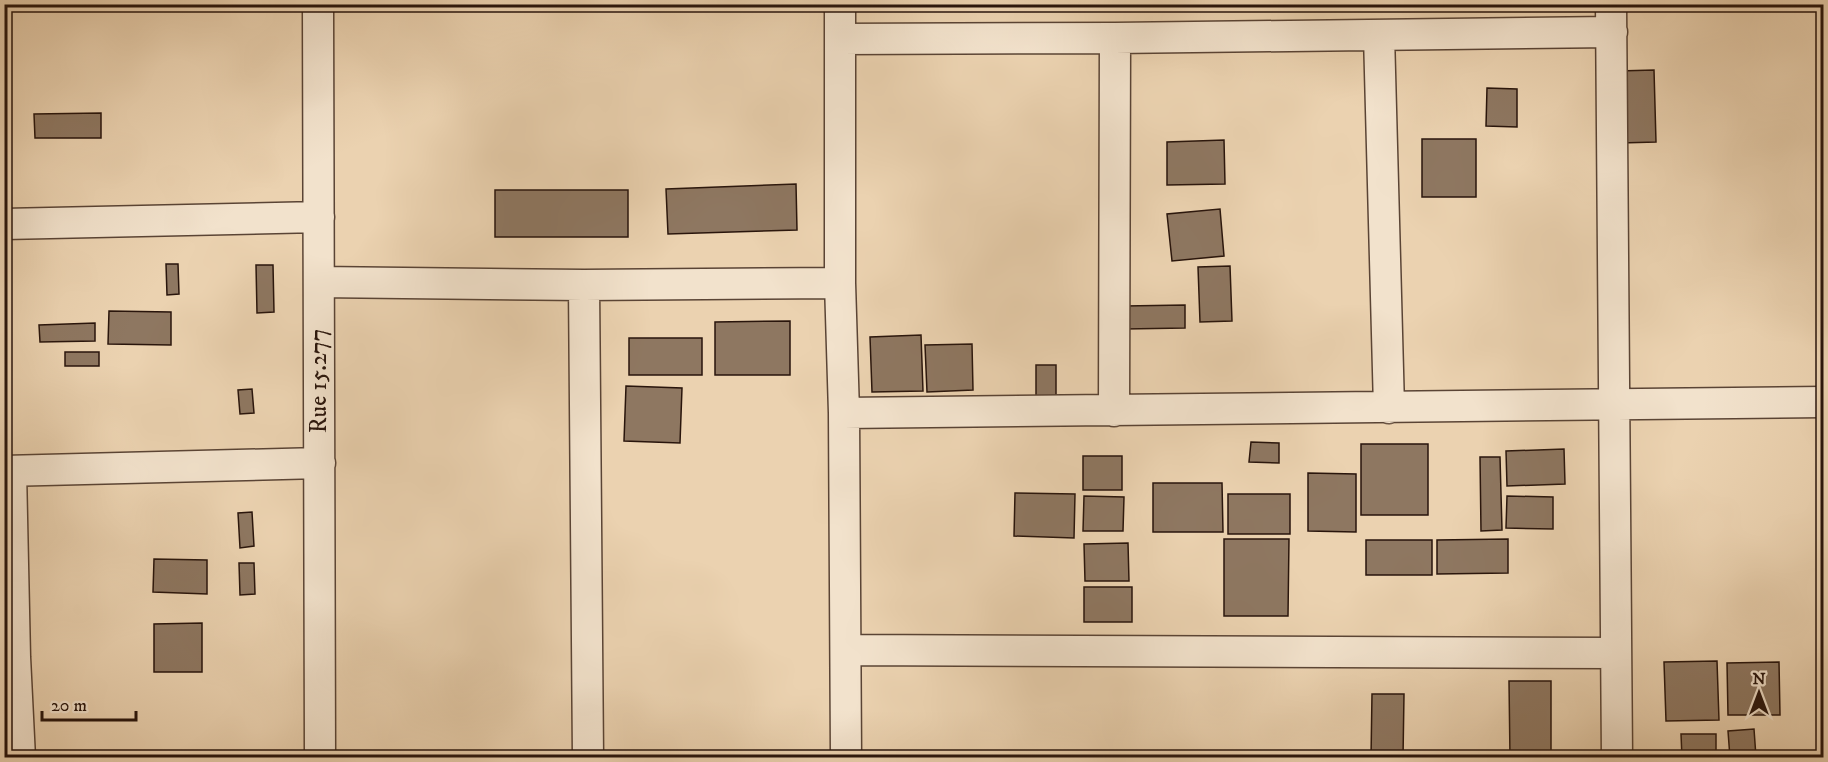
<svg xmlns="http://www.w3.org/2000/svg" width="1828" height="762" font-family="'IM FELL DW Pica',serif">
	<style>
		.building { fill: #8e7761; stroke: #29150c; stroke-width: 1.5 }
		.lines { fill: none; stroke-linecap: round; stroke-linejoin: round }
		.minor-casing { stroke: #5a4435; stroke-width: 33 }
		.minor { stroke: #f2e2cc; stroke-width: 30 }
		.labels { text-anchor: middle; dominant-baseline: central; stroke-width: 4.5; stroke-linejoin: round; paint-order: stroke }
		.street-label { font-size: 24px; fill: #29150c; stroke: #f2e2cc }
	</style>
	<rect width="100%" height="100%" fill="#ebd2b0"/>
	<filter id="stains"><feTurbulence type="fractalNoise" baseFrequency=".00333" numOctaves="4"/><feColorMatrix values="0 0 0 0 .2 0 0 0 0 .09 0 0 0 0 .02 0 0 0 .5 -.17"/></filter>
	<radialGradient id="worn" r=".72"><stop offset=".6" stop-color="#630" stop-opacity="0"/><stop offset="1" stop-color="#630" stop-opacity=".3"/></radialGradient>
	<path class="building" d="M1654,70l2,72 -36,1 -2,-72z
		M1487,88l30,1v38l-31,-1z
		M101,113v25h-66l-1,-24z
		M1422,139h54v58h-54z
		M1224,140l1,44 -58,1v-43z
		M796,184l1,46 -129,4 -2,-45z
		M495,190h133v47h-133z
		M1220,209l4,47 -52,5 -5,-47z
		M166,264h12l1,30 -12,1z
		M256,265h17l1,47 -17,1z
		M1230,266l2,55 -32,1 -2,-55z
		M1185,305v23l-60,1v-23z
		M109,311l62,1v33l-63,-1z
		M790,321v54h-75v-53z
		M95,323v18l-55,1 -1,-17z
		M921,335l2,56 -51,1 -2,-55z
		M629,338h73v37h-73z
		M972,344l1,46 -46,2 -2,-47z
		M65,352h34v14h-34z
		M1036,365h20v31h-20z
		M626,386l56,2 -2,55 -56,-2z
		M252,389l2,24 -14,1 -2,-24z
		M1251,442l28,1v20l-30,-1z
		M1361,444h67v71h-67z
		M1564,449l1,35 -58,2 -1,-35z
		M1083,456h39v34h-39z
		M1480,457h20l2,73 -21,1z
		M1308,473l48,1v58l-48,-1z
		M1153,483h69l1,49h-70z
		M1015,493l60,1 -1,44 -60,-2z
		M1228,494h62v40h-62z
		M1084,496l40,1 -1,34h-40z
		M1507,496l46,1v32l-47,-1z
		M252,512l2,34 -14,2 -2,-35z
		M1224,539h65l-1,77h-64z
		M1508,539v34l-71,1v-34z
		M1366,540h66v35h-66z
		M1128,543l1,38h-44l-1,-37z
		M154,559l53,1v34l-54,-2z
		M239,563h15l1,31 -15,1z
		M1084,587h48v35h-48z
		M202,623v49h-48v-48z
		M1717,661l2,59 -53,1 -2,-59z
		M1779,662l1,53h-52l-1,-52z
		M1509,681h42v77h-41z
		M1372,694h32l-1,64h-32z
		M1754,729l2,28 -26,1 -2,-27z
		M1681,734h35v24h-34z"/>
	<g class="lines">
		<g class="minor-casing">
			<path id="minor" d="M318,4l2,754
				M840,4v279l4,130 2,345
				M1611,4l6,754
				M1379,35l10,373
				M840,39l275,-1 497,-6
				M4,224l315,-7
				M319,282l265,3 256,-2
				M584,285l4,473
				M1114,411l1,-373
				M844,413l980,-11
				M4,471l316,-8
				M11,471l4,186 5,101
				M846,650l770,3"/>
		</g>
		<use href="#minor" class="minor"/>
	</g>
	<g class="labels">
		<g class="street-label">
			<text transform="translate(319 381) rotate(-90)">Rue 15.277</text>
		</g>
	</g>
	<rect width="1828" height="762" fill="none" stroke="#ebd2b0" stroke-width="24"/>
	<rect x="6" y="6" width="1816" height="750" fill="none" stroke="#29150c" stroke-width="3"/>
	<rect x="12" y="12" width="1804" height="738" fill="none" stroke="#29150c" stroke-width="1.5"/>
	<g transform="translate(1759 693)" stroke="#f2e2cc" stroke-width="4.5" paint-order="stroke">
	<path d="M0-4.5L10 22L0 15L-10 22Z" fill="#29150c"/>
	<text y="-9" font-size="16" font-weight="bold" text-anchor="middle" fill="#29150c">N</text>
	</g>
	<path d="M42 711v9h94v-9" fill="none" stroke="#29150c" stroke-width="3"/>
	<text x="51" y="711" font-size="18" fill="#29150c" stroke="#f2e2cc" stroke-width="4.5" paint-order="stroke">20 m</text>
	<rect width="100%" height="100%" filter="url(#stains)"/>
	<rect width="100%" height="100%" fill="url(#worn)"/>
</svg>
